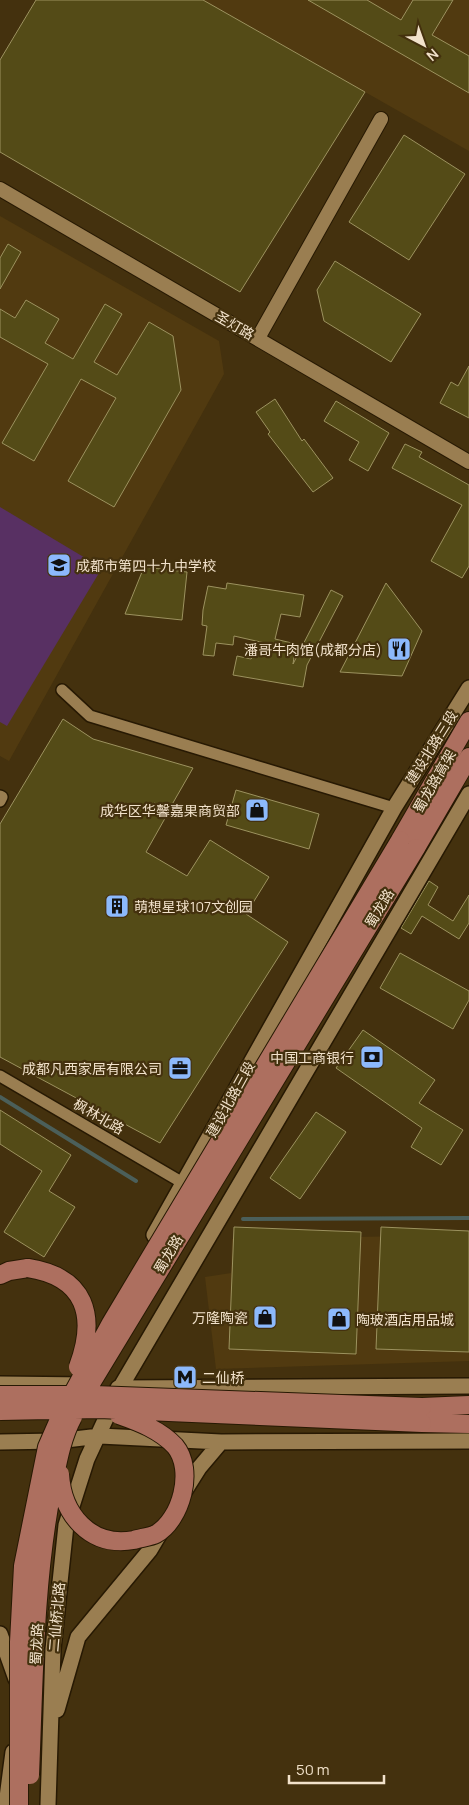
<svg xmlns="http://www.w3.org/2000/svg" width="469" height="1805" font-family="Manrope,'Noto Sans SC',sans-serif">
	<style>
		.built { fill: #513a10 }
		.green { fill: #583063 }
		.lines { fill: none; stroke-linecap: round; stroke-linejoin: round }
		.stream { stroke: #4b5f5a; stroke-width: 4 }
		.building { fill: #544b17; stroke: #9c925f }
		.minor-casing { stroke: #271903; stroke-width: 14 }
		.tertiary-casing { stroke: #271903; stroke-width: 16 }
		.secondary-casing { stroke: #271903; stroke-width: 18 }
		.primary-casing { stroke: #271903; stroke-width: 20 }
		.minor { stroke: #9a7e51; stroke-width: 11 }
		.tertiary { stroke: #9a7e51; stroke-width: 14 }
		.secondary { stroke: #9a7e51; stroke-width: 15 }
		.primary { stroke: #ad6f5f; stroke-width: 18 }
		.primary-bridge-casing { stroke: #271903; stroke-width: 20; stroke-linecap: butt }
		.primary-bridge { stroke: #ad6f5f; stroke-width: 18 }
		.labels { text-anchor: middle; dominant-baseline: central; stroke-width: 4.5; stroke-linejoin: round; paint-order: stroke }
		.street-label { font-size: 14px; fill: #f2e2cb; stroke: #44310e }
		.poi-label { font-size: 14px; fill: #f2e2cb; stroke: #44310e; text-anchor: end }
	</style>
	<rect width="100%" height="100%" fill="#44310e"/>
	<path class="built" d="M36,0h433v151l-252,-143 -120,201 -97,-57v-92z
		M0,216l219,125 5,33 -215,387 -9,-5z
		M469,1235v126l-253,8 -11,-92 26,-4 1,-34z"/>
	<path class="green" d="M0,507l102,61 -95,158 -7,-4z"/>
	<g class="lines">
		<path class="stream" d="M0,1097l136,84
			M243,1219l226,-1"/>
	</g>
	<path class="building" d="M36,0h167l162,92 -125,200 -240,-140v-92z
		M308,0h59l34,20 12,-20h40l-21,35 37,21v37z
		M404,135l61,39 -56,86 -60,-38z
		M8,244l13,8 -21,37v-31z
		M335,261l86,53 -30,48 -67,-41 -7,-31z
		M26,300l33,19 -14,24 28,16 32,-55 17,10 -28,48 23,13 32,-53 24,14 8,54 -67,117 -46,-26 48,-83 -35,-19 -47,82 -32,-18 46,-79 -48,-27v-28l15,9z
		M469,366v52l-29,-15 11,-21 7,4z
		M275,399l27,42 2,-2 29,39 -20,14 -45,-58 2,-2 -14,-20z
		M336,401l53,32 -21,38 -19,-11 10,-18 -35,-21z
		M405,444l17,8 -3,5 50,28v81l-7,12 -31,-17 31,-56 -70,-37z
		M144,567l43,5 -5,48 -57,-6z
		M227,583l77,12 -4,22 -19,-3 -6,25 21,5 -3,20 38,-74 12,6 -36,69 -4,22 -70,-12 4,-19 14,3 14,-16 -31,-7 -1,9 -17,-2 -2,13 -11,-1 4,-29 -5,-1 1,-15 5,-24 18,3z
		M386,583l36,48 -20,45 -62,-4z
		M63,719l30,20 100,29 -23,40 -16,-5 14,10 -22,39 41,24 23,-36 59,37 -23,37 42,28 -128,201 -160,-86v-233z
		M236,790l83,24 -10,35 -83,-24z
		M429,881l9,6 -10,18 25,16 16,-26v28l-10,16 -37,-23 -11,18 -10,-6z
		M400,953l69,38v9l-16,29 -73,-41z
		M363,1030l72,50 -16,23 44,27 -22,35 -30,-18 11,-19 -86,-60z
		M0,1110l71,45 -22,36 26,16 -31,50 -40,-25 38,-61 -42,-27z
		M316,1112l30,20 -46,67 -30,-21z
		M234,1227l127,5 -5,122 -127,-5z
		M381,1227l88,4v121l-93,-3z"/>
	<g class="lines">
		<g class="minor-casing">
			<path id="minor" d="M62,690l28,26 304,92
				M0,796l2,1 -2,4
				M0,1076l183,107"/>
		</g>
		<g class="tertiary-casing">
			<path id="tertiary" d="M0,189l469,273
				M258,338l123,-219"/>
		</g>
		<g class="secondary-casing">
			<path id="secondary" d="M154,1235l240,-427 75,-120
				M0,1384l88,1
				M118,1388l351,-2
				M0,1442l57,-1 43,-5 121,6 248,-1
				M182,1495l17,-27 22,-26
				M0,1634l16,45
				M57,1710l21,-73 72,-87 13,-22
				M6,1805l7,-53
				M48,1805l5,-156 13,-124 21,-66 33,-71 349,-594"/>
		</g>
		<g class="primary-casing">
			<path id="primary" d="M400,840l69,-119
				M416,848l53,-91
				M0,1275l9,-4 19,-3
				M422,1407l47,-2
				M422,1423l47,1"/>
		</g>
		<use href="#minor" class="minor"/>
		<use href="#tertiary" class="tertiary"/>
		<use href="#secondary" class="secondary"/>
		<use href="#primary" class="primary"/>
		<g class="primary-bridge-casing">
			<path id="primary-bridge" d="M28,1268c58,9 69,48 50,99
				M87,1390l329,-542
				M0,1395h94l328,12
				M0,1411l99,-2 323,14
				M60,1474c2,40 30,74 74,66 6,-2 16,-3 22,-6 25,-14 39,-64 19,-88 -15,-16 -36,-24 -56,-31
				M30,1775c4,-95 4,-191 22,-285 5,-24 9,-51 21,-73
				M19,1805v-163l4,-76 24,-119 14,-32 50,-92 289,-483"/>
		</g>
		<use href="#primary-bridge" class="primary-bridge"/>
	</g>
	<defs>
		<g id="school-square" transform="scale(1.25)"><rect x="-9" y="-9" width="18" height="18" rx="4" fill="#8cb9fc" stroke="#44310e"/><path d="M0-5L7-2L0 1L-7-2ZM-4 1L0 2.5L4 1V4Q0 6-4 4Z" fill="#111"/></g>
		<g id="restaurant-square" transform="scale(1.25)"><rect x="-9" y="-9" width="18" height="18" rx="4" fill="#8cb9fc" stroke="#44310e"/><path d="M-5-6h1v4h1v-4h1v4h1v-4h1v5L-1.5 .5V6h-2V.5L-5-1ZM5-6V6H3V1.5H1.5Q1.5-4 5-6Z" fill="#111"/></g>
		<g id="shop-square" transform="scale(1.25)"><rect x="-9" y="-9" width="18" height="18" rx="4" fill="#8cb9fc" stroke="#44310e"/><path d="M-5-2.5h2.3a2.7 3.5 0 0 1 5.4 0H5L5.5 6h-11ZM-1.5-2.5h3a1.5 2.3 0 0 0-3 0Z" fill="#111"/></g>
		<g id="building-square" transform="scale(1.25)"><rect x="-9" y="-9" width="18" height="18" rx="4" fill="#8cb9fc" stroke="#44310e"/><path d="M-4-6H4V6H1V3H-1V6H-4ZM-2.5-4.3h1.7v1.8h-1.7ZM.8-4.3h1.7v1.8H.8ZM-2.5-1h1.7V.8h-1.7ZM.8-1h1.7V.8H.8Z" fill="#111"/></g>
		<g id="bank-square" transform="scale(1.25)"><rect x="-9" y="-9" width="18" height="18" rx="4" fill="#8cb9fc" stroke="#44310e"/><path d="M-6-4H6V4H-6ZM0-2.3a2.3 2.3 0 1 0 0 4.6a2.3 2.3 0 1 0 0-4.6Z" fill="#111"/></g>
		<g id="office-square" transform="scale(1.25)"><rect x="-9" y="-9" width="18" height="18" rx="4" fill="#8cb9fc" stroke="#44310e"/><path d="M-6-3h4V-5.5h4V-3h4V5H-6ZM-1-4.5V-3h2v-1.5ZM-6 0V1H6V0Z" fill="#111"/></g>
		<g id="metro-square" transform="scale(1.25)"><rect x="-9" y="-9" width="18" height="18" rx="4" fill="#8cb9fc" stroke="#44310e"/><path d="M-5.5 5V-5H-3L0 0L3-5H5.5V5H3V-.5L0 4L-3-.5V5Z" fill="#111"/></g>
	</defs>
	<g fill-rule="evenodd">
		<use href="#school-square" x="59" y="565"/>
		<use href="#restaurant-square" x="399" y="649"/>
		<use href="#shop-square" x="257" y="810"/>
		<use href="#building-square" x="117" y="906"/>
		<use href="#bank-square" x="372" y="1057"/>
		<use href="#office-square" x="180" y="1068"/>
		<use href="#shop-square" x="265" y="1317"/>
		<use href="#shop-square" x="339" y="1319"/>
		<use href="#metro-square" x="185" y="1377"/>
	</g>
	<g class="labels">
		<g class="street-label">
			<text transform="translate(235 325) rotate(30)">圣灯路</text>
			<text transform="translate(431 747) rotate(-58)">建设北路三段</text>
			<text transform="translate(434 781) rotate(-60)">蜀龙路高架</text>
			<text transform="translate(379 908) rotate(-59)">蜀龙路</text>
			<text transform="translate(230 1099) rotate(-61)">建设北路三段</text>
			<text transform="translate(99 1116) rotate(30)">枫林北路</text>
			<text transform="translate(168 1254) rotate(-59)">蜀龙路</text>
			<text transform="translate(56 1617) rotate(-85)">二仙桥北路</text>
			<text transform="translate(36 1644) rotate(-87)">蜀龙路</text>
		</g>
		<g class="poi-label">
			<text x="76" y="565" text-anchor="start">成都市第四十九中学校</text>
			<text x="382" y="649">潘哥牛肉馆(成都分店)</text>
			<text x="240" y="810">成华区华馨嘉果商贸部</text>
			<text x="134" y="906" text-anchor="start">萌想星球107文创园</text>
			<text x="354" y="1057">中国工商银行</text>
			<text x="162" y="1068">成都凡西家居有限公司</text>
			<text x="248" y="1317">万隆陶瓷</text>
			<text x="356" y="1319" text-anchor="start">陶玻酒店用品城</text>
			<text x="202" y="1377" text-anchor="start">二仙桥</text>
		</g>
	</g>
	<g transform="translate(424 45) rotate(139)" stroke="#44310e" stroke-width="4" paint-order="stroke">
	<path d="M0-4L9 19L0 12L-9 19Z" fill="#f2e2cb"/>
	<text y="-8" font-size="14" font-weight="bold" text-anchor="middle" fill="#f2e2cb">N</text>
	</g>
	<path d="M289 1775v8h95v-8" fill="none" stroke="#f2e2cb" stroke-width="2.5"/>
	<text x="296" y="1775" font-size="15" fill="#f2e2cb" stroke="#44310e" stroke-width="4" paint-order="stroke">50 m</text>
</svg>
